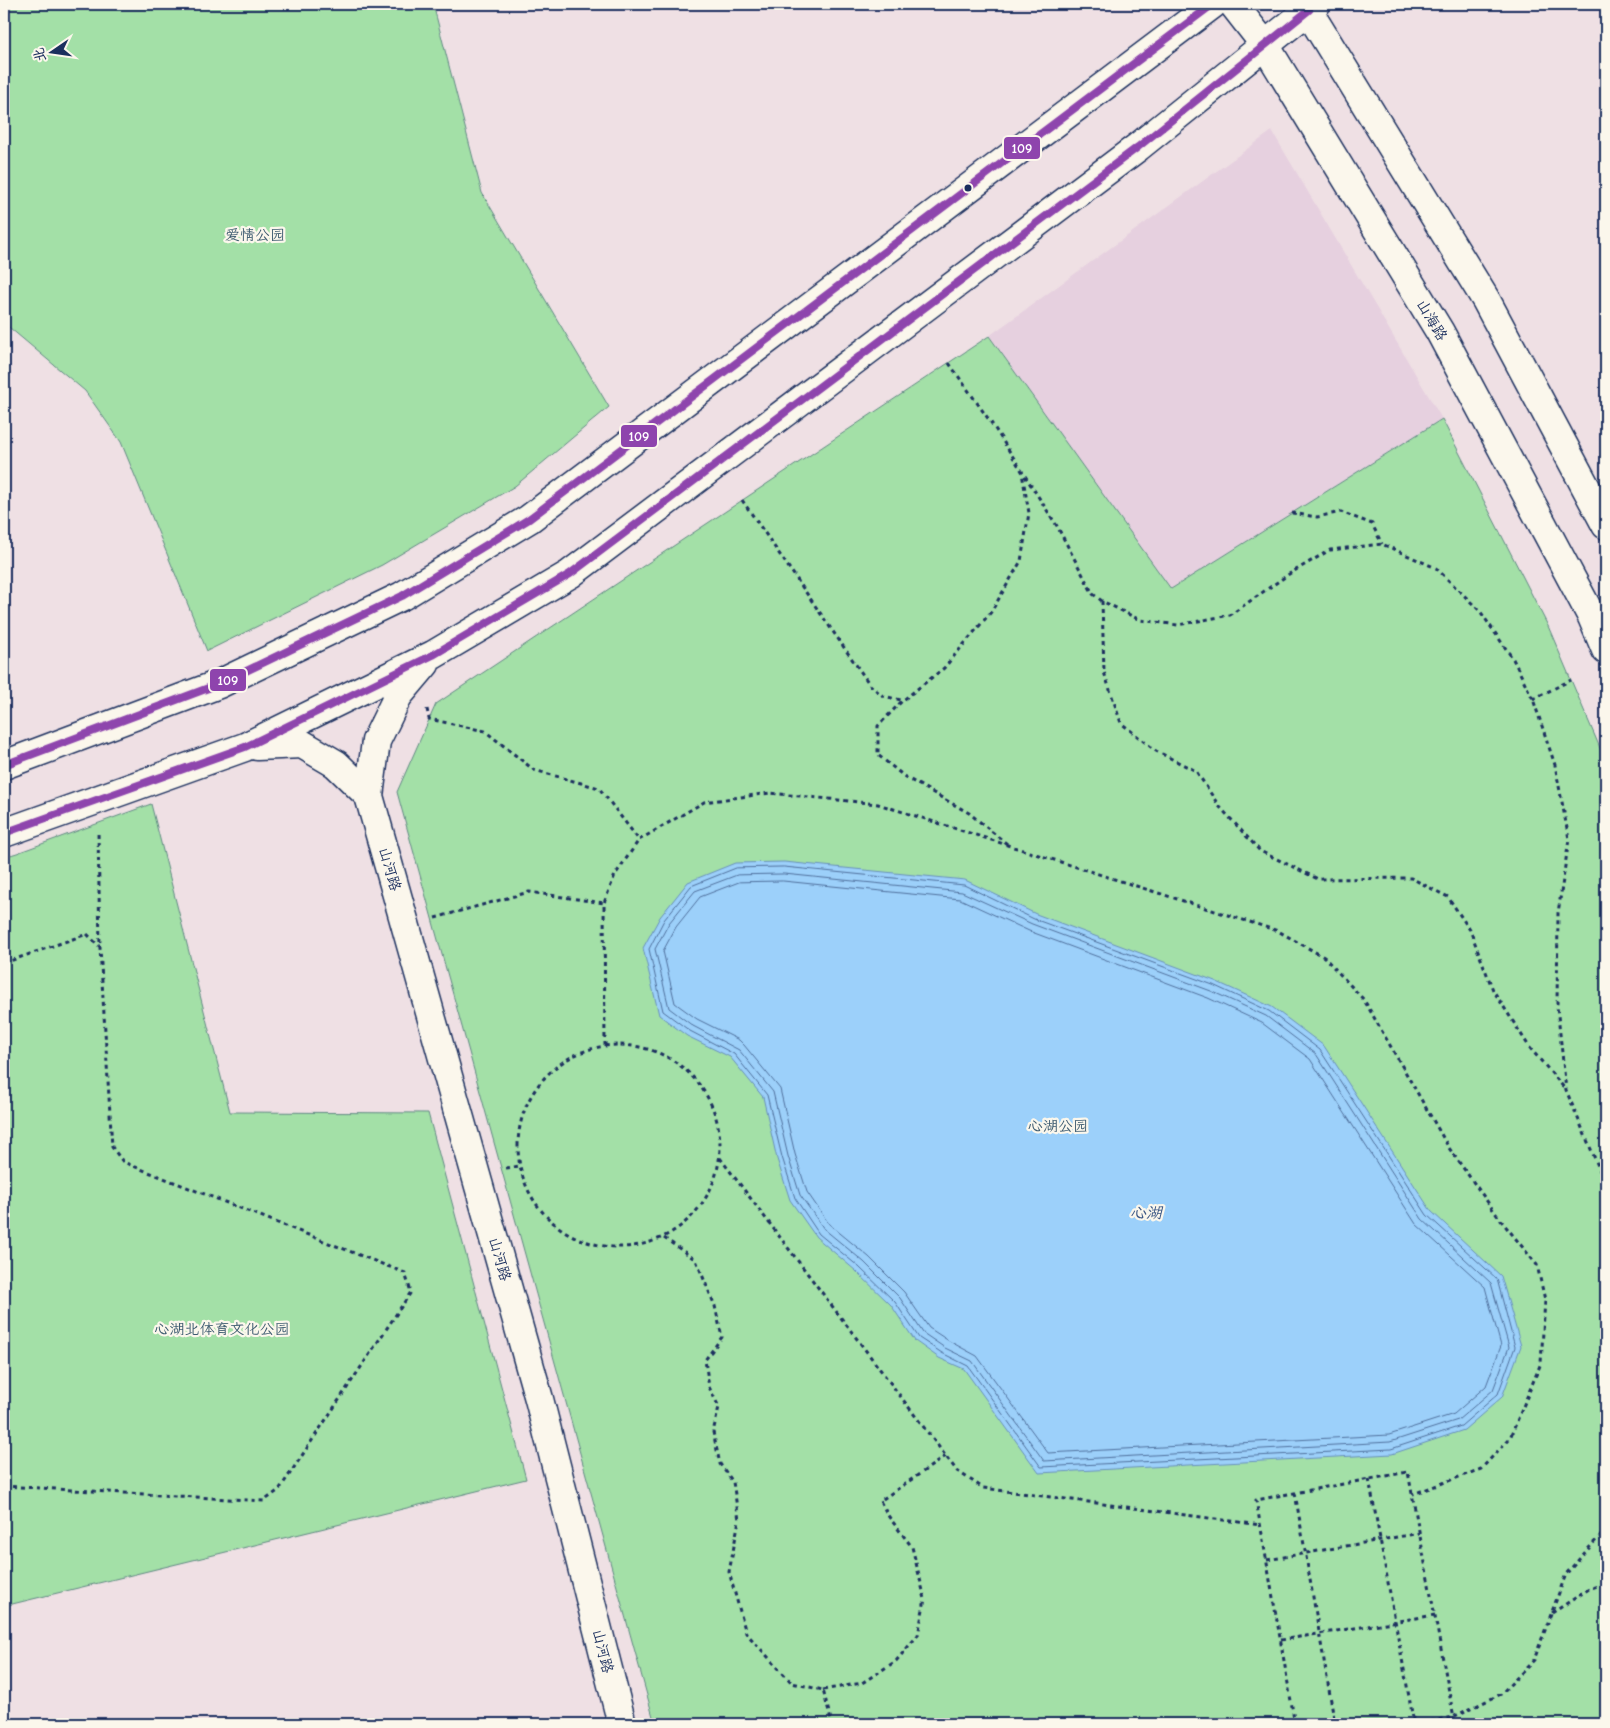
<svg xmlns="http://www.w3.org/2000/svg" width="1610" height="1728" font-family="'Comic Neue','LXGW WenKai TC',sans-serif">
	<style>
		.built { fill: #e6d0df }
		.green { fill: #a3e0a7; stroke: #5f8882 }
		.water { fill: #9cd0fa; stroke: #6890bc }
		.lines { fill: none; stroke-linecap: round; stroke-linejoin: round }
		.shore { stroke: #4f6f9c; stroke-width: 1 }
		.tertiary-casing { stroke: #1b2f5e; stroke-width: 31 }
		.secondary-casing { stroke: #1b2f5e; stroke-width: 31 }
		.path { stroke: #1b2f5e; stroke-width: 3; stroke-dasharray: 4 4; stroke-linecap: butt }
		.tertiary { stroke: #fbf7ec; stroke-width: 28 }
		.secondary { stroke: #fbf7ec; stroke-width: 28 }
		.bus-1-casing { stroke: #fbf7ec; stroke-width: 11 }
		.bus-1 { stroke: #8e44ad; stroke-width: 8 }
		.bus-dot { fill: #1b2f5e; stroke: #fbf7ec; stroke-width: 2 }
		.labels { text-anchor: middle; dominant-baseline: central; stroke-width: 4.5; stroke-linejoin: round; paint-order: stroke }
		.park-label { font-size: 15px; fill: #3d5b70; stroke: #fbf7ec }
		.street-label { font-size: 15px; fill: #1b2f5e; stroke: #fbf7ec }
		.water-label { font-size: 16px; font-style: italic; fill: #3b5785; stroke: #fbf7ec }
		.line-badge { stroke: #fbf7ec; stroke-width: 2 }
		.badge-label { font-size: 14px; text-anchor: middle; font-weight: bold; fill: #fff }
	</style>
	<rect width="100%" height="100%" fill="#efe0e4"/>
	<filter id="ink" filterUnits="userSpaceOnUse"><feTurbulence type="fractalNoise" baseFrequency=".02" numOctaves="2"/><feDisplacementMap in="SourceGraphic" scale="10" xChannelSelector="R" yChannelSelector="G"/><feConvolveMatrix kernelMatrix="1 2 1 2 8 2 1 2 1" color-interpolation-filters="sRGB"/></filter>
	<g filter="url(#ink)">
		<path class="built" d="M1272,131l170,288 -271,170 -182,-253z"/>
		<path class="green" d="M4,4h429l49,189 127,214 -94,79 -133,79 -175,86 -86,-209 -36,-51 -81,-68z
			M989,336l182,253 271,-170 106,207 58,136v962h-951l-258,-932 39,-88z
			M151,804l79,308 198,1 98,366 -522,127v-749l13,-4z"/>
		<path class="water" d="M784,862l181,18 71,34 179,67 57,26 52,39 107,165 70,65 20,70 -19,51 -38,33 -72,24 -353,19 -75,-104 -25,-11 -24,-17 -24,-36 -35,-34 -40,-34 -26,-37 -13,-41 -14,-62 -33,-40 -43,-21 -28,-21 -16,-67 17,-31 28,-35 47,-19z"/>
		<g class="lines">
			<path class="shore" d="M784,867l180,18 70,34 179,66 56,26 51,39 107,165 70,64 18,68 -17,47 -37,32 -70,23 -350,18 -73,-101 -26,-13 -23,-15 -24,-36 -36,-35 -40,-33 -24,-36 -13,-41 -15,-62 -33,-41 -44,-23 -27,-20 -14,-62 15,-29 27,-34 45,-18z
				M784,874l178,18 70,32 179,67 55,25 50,38 106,165 69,64 18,64 -16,43 -35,30 -68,22 -346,19 -72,-100 -27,-13 -22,-15 -23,-35 -36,-36 -40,-33 -24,-34 -12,-39 -15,-64 -34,-42 -46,-24 -24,-18 -14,-59 14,-26 26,-32 42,-16z
				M783,881l177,18 69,32 179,67 54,25 48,36 106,165 69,63 16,59 -15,40 -32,28 -65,21 -341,18 -71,-97 -28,-15 -20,-13 -25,-36 -35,-35 -40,-33 -22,-32 -12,-38 -15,-65 -36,-44 -5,-5 -42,-21 -22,-16 -12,-52 13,-24 24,-30 39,-15z"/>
			<g class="tertiary-casing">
				<path id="tertiary" d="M425,664l-27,32 -22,45 -7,55 170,603 83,325
					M257,746l45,-2 34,20 33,32
					M4,765l215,-81 183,-88 127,-77 684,-515
					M4,833l241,-86 188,-92 137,-81 568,-427 178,-143"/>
			</g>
			<g class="secondary-casing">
				<path id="secondary" d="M1233,4l32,41 175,287 152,285 14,33
					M1304,4l182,296 120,225"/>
			</g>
			<path class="path" d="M949,363l43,61 65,102 36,68 9,7 38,19 38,5 52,-10 59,-41 41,-24 52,-6 54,24 44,43 33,48 20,40 22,66 14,74 -11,74 -1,93 9,84 40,95
				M742,500l128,185 13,11 18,4
				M1292,513l25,4 24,-5 31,12 10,20
				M1102,601l2,71 17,51 35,28 40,20 23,35 41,45 58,28 93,-1 37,19 22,33 23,60 37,58 36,42
				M1533,699l38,-19
				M427,709l2,10 56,12 49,39 65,18 40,52
				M1007,844l-38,-31 -64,-36 -27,-22v-29l24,-25 42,-33 47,-56 30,-51 8,-48 -7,-40
				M435,918l94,-26 75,11
				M4,963l83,-29 13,13
				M518 1146a101 101 0 1 1 202 0a101 101 0 1 1-202 0Z
				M605,1046l-1,-143 11,-28 24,-35 65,-38 66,-9 108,11 400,127 46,26 40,43 85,148 50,70 38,47 8,35 -4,63 -31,75 -29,31 -68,25
				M720,1158l237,313 26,17 278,37
				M506,1168l14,-2
				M664,1238l32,22 19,46 7,31 -17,23 4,27 10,20 -6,25 7,32 13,18 6,38 -10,52 17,61 46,50 31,7 9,34
				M1369,1479l45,245
				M4,1486l260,15 15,-11 132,-198 -6,-19 -282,-111 -11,-15 -12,-199 -2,-117
				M1295,1493l40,231
				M1267,1560l153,-27
				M1552,1613l37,-24 17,-6
				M1281,1640l154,-25
				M823,1690l39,-7 34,-22 22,-26 7,-36 -13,-52 -23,-30 -9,-16 66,-45
				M1295,1724l-39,-224 152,-28 47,252
				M1415,1724l38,-7 48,-23 33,-34 32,-86 32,-36 8,-7"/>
			<use href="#tertiary" class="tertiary"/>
			<use href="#secondary" class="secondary"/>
			<g class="bus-1-casing">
				<path id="bus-1" d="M4,765l215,-81 183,-88 127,-77 684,-515
					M4,833l241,-86 188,-92 137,-81 568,-427 171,-137 -5,-6"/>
			</g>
			<use href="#bus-1" class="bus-1"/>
		</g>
	</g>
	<circle class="bus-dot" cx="968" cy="188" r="4.5"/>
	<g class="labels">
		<g class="park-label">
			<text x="255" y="235">爱情公园</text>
			<text x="1058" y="1126">心湖公园</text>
			<text x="222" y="1329">心湖北体育文化公园</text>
		</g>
		<g class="street-label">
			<text transform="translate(1432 320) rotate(59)">山海路</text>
			<text transform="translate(390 869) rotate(74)">山河路</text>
			<text transform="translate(500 1259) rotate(74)">山河路</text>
			<text transform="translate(603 1651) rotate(76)">山河路</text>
		</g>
		<g class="water-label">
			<text x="1146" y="1213">心湖</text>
		</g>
	</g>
	<g class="line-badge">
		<rect x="1003" y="136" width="38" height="24" rx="5" fill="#8e44ad"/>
		<rect x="620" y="424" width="38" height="24" rx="5" fill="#8e44ad"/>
		<rect x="209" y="668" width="38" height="24" rx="5" fill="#8e44ad"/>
	</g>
	<g class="badge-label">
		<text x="1022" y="153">109</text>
		<text x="639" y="441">109</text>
		<text x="228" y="685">109</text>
	</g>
	<rect width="1610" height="1728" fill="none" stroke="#fbf7ec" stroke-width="20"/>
	<rect x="10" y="10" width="1590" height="1708" fill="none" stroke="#1b2f5e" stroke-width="2" filter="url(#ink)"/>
	<g transform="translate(52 52) rotate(257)" stroke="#fbf7ec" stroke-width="4" paint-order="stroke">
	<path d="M0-4L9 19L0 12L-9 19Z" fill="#1b2f5e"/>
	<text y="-8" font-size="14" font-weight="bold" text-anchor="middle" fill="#1b2f5e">北</text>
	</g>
</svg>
